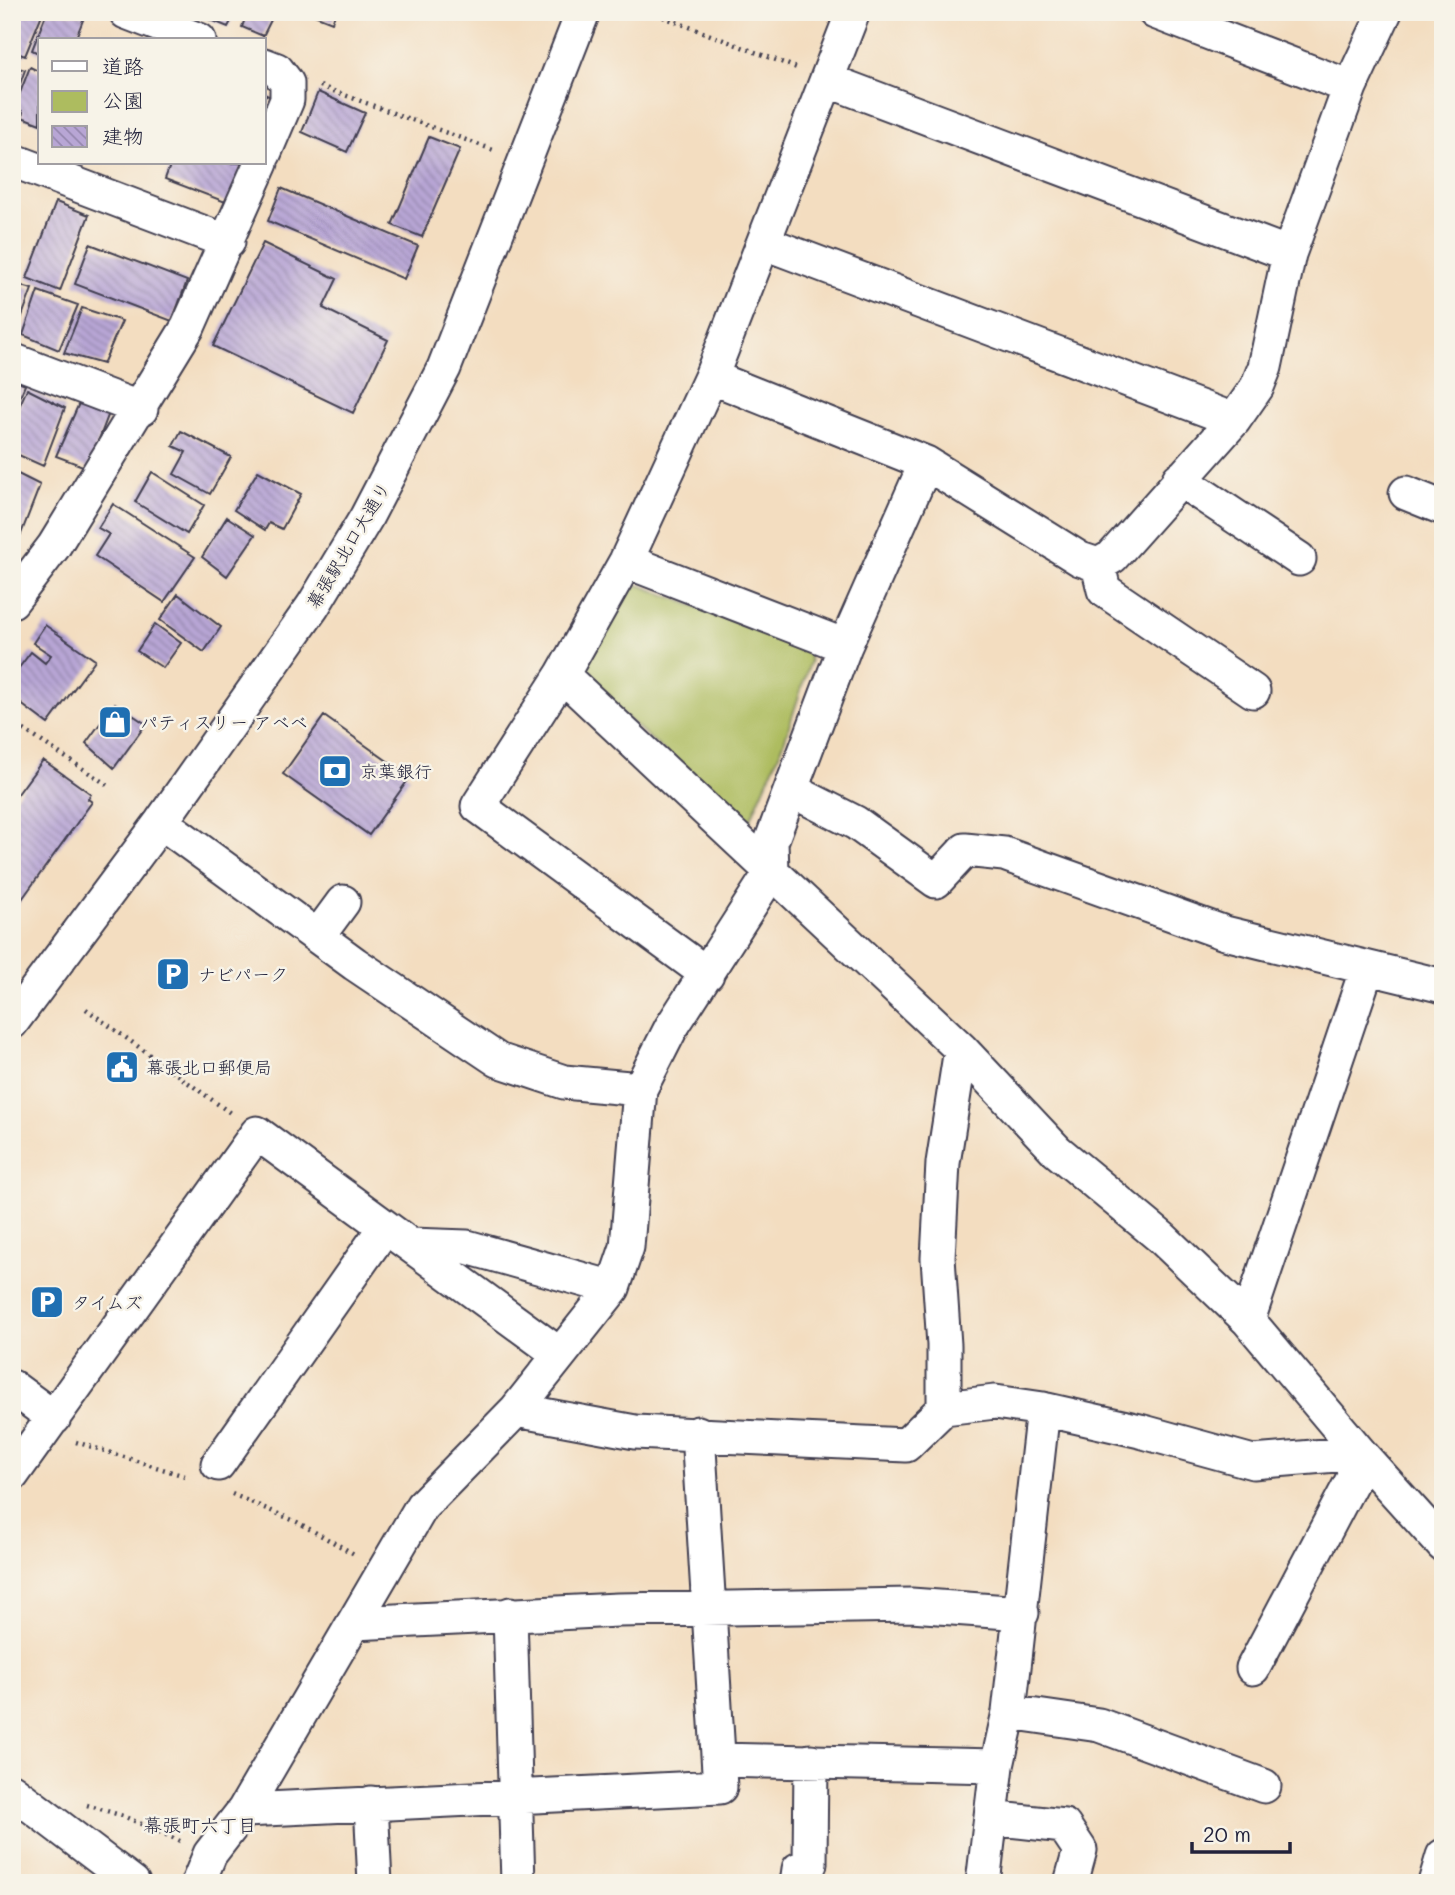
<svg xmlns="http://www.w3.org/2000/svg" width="1455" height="1895" font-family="Mali,'Klee One',sans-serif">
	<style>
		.green { fill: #adbc5f; stroke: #686f4d; stroke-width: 2 }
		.building { fill: url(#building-back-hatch) }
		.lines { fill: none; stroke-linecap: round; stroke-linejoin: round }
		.minor-casing { stroke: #413e4f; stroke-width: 37 }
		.path { stroke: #413e4f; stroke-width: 4.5; stroke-dasharray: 2 5; stroke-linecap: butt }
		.minor { stroke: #fff; stroke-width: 33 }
		.labels { text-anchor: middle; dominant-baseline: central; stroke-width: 5; stroke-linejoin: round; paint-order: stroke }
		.street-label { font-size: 18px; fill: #22223b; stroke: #f7f3e8 }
		.poi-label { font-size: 18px; fill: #22223b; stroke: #f7f3e8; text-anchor: start }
		.neighbourhood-label { font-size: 19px; fill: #22223b; stroke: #f7f3e8 }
	</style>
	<defs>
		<pattern id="building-back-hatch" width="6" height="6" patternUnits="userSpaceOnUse" patternTransform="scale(1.75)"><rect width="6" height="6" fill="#b8a6d5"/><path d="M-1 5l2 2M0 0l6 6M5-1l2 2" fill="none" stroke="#9587ae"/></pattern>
	</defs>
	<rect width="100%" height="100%" fill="#f7f3e8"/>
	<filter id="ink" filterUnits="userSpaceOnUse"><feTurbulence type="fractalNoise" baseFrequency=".0143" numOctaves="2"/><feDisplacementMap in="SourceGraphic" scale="14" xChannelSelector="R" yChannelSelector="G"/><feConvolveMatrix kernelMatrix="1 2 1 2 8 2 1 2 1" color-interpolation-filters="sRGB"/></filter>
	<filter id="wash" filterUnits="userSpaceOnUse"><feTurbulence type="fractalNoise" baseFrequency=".00686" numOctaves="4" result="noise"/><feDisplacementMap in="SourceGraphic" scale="28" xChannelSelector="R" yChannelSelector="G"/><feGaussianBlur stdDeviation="1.57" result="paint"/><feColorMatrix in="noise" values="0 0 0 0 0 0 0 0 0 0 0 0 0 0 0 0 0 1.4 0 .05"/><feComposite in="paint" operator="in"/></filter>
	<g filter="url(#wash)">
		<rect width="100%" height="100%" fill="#f3ddc0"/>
		<path class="green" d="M639,585l168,64 3,13 -27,83 -35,80 -164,-145 -1,-11 46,-79z"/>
		<g id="blocks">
			<path class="building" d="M15,12h28l-18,44 -13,-5v-35z
				M47,12l38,3 -10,25h-35v14l-8,-4z
				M208,12h28l-8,15 -22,-9z
				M237,12h38l-12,24 -21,-9 4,-11z
				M307,12h29l-4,10z
				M12,66l13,4 -12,33h-1z
				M30,67l10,5v52l-18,-7 1,-5 -8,-6z
				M318,92l47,21 -18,39 -45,-20z
				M264,94l7,3 -7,17z
				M429,137l31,12 -38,88 -30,-12z
				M171,163h72l-15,40 -63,-24z
				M281,188l137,58 -14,33 -136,-58z
				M56,202l33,13 -29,76 -33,-13z
				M263,243l74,36 -14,29 65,32 -35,73 -140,-67z
				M90,244l97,37 -15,40 -97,-37z
				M12,283l20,6 -17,46 -3,-1z
				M38,291l40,14 -19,45 -36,-15z
				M82,308l40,13 -19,43 -39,-11z
				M12,379l13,6 -13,31z
				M27,389l38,19 -22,58 -31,-14v-30z
				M80,401l29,12 -21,55 -32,-12z
				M181,431l50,26 -21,37 -36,-20 12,-22 -13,-6z
				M12,471l28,14 -19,49 -9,-3z
				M258,471l43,23 -19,35 -13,-6 -4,7 -31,-20z
				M152,472l52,33 -17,29 -52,-32z
				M113,504l82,53 -31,45 -69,-46 14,-22 -11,-6z
				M227,517l28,18 -28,41 -25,-19z
				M178,594l43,33 -17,25 -44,-32z
				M155,624l26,19 -18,25 -26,-17z
				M45,625l50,35 -47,64 -36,-27v-20l19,-25 14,11 6,-8 -18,-12z
				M115,703l31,21 -32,44 -28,-25z
				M324,716l86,61 -41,58 -86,-61z
				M43,760l48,34 -3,5 4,3 -80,111v-111z"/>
		</g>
	</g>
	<g filter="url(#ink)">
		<use href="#blocks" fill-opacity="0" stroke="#413e4f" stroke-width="2"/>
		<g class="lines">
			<g class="minor-casing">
				<path id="minor" d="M126,12l73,28
					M853,12l-142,365 215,86 154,96 18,6 14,-8 122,-137 23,-33 8,-20 24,-113 61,-167 35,-75
					M1155,12l195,75
					M264,65l13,5 10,13v17l-23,54
					M827,80l462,174
					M12,160l216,82
					M765,243l469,177
					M12,360l129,49
					M1179,479l120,80
					M1406,493l37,15
					M626,561l219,85
					M1098,565l6,25 149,101
					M12,601l42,-55 134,-219 73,-164
					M562,675l399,374 96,102 105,87 86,82 112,133 83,92
					M791,790l65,33 80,58 29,-31 39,4 221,79 218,53
					M161,822l194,142 143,96 66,22 76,7
					M318,936l25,-34
					M707,974l-229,-168 84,-131 64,-114 85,-184
					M12,1022l149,-200 152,-216 53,-88 78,-150 139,-356
					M411,1245l56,2 146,41
					M1248,1320l119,-352
					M12,1387l42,31
					M944,1408v-63l-6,-87 5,-95 18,-114
					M516,1410l119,22 271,13 38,-37 51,-6 48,7 97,22 113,31 107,-9
					M218,1464l167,-237
					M12,1475l245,-342 302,221
					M510,1614l8,269
					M354,1623l264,-13 293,-5 111,8
					M1253,1668l111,-210
					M1009,1712l90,13 165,61
					M719,1760l278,6
					M12,1791l121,92
					M371,1803l4,80
					M244,1810l476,-23 -22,-354
					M991,1818l73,8 16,24 -9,33
					M198,1883l12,-29 34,-44 178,-304 94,-96 97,-122 14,-41 13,-158 31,-61 101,-157 -1,-29 74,-196 81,-183
					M797,1883l2,-14 11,-5 1,-103
					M983,1883l14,-117 12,-54 34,-303
					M1435,1883l8,-27"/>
			</g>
			<path class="path" d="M650,12l147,56
				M320,86l176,65
				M12,722l97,64
				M86,1009l147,106
				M76,1442l112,35
				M232,1494l65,28 59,33
				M87,1805l36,11 57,25"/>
			<use href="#minor" class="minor"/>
		</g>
	</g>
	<defs>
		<g id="shop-square" transform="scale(1.75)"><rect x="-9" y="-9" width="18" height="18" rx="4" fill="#1f6fb2" stroke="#f7f3e8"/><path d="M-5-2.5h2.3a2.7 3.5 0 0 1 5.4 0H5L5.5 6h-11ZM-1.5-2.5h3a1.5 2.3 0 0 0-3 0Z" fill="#fff"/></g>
		<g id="bank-square" transform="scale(1.75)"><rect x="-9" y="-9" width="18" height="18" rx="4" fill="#1f6fb2" stroke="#f7f3e8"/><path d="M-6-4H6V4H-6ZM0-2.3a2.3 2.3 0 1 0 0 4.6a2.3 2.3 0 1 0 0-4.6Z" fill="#fff"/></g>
		<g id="parking-square" transform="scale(1.75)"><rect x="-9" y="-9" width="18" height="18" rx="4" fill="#1f6fb2" stroke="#f7f3e8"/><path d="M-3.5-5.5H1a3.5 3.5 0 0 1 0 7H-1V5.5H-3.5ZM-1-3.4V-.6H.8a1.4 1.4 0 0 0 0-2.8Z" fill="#fff"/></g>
		<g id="civic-square" transform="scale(1.75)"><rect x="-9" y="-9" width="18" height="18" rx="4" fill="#1f6fb2" stroke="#f7f3e8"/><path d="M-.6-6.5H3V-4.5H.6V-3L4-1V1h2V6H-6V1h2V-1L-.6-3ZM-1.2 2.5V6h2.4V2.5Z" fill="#fff"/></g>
	</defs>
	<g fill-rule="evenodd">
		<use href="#shop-square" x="115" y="722"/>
		<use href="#bank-square" x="335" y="771"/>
		<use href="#parking-square" x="173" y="974"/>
		<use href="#civic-square" x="122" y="1067"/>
		<use href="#parking-square" x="47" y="1302"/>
	</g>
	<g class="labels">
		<g class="street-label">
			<text transform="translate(348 545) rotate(-59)">幕張駅北口大通り</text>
		</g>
		<g class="poi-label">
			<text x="140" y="722">パティスリー アベベ</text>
			<text x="360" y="771">京葉銀行</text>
			<text x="198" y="974">ナビパーク</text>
			<text x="146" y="1067">幕張北口郵便局</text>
			<text x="72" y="1302">タイムズ</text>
		</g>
		<g class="neighbourhood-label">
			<text x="200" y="1824">幕張町六丁目</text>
		</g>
	</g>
	<rect width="1455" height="1895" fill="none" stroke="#f7f3e8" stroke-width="42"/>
	<rect x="38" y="38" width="228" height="126" fill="#f7f3e8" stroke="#a29fa3" stroke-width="2"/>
	<rect x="52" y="61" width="35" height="10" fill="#ffffff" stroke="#a29fa3" stroke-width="2"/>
	<text x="102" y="74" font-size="21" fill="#22223b">道路</text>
	<rect x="52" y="91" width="35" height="21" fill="#adbc5f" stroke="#a29fa3" stroke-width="2"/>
	<text x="102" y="108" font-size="21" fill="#22223b">公園</text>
	<rect x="52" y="126" width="35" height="21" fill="url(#building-back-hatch)" stroke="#a29fa3" stroke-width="2"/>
	<text x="102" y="144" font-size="21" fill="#22223b">建物</text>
	<path d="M1192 1842v10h98v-10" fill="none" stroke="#22223b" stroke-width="3.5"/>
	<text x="1203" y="1842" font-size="21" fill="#22223b" stroke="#f7f3e8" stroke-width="5" paint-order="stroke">20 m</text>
</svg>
